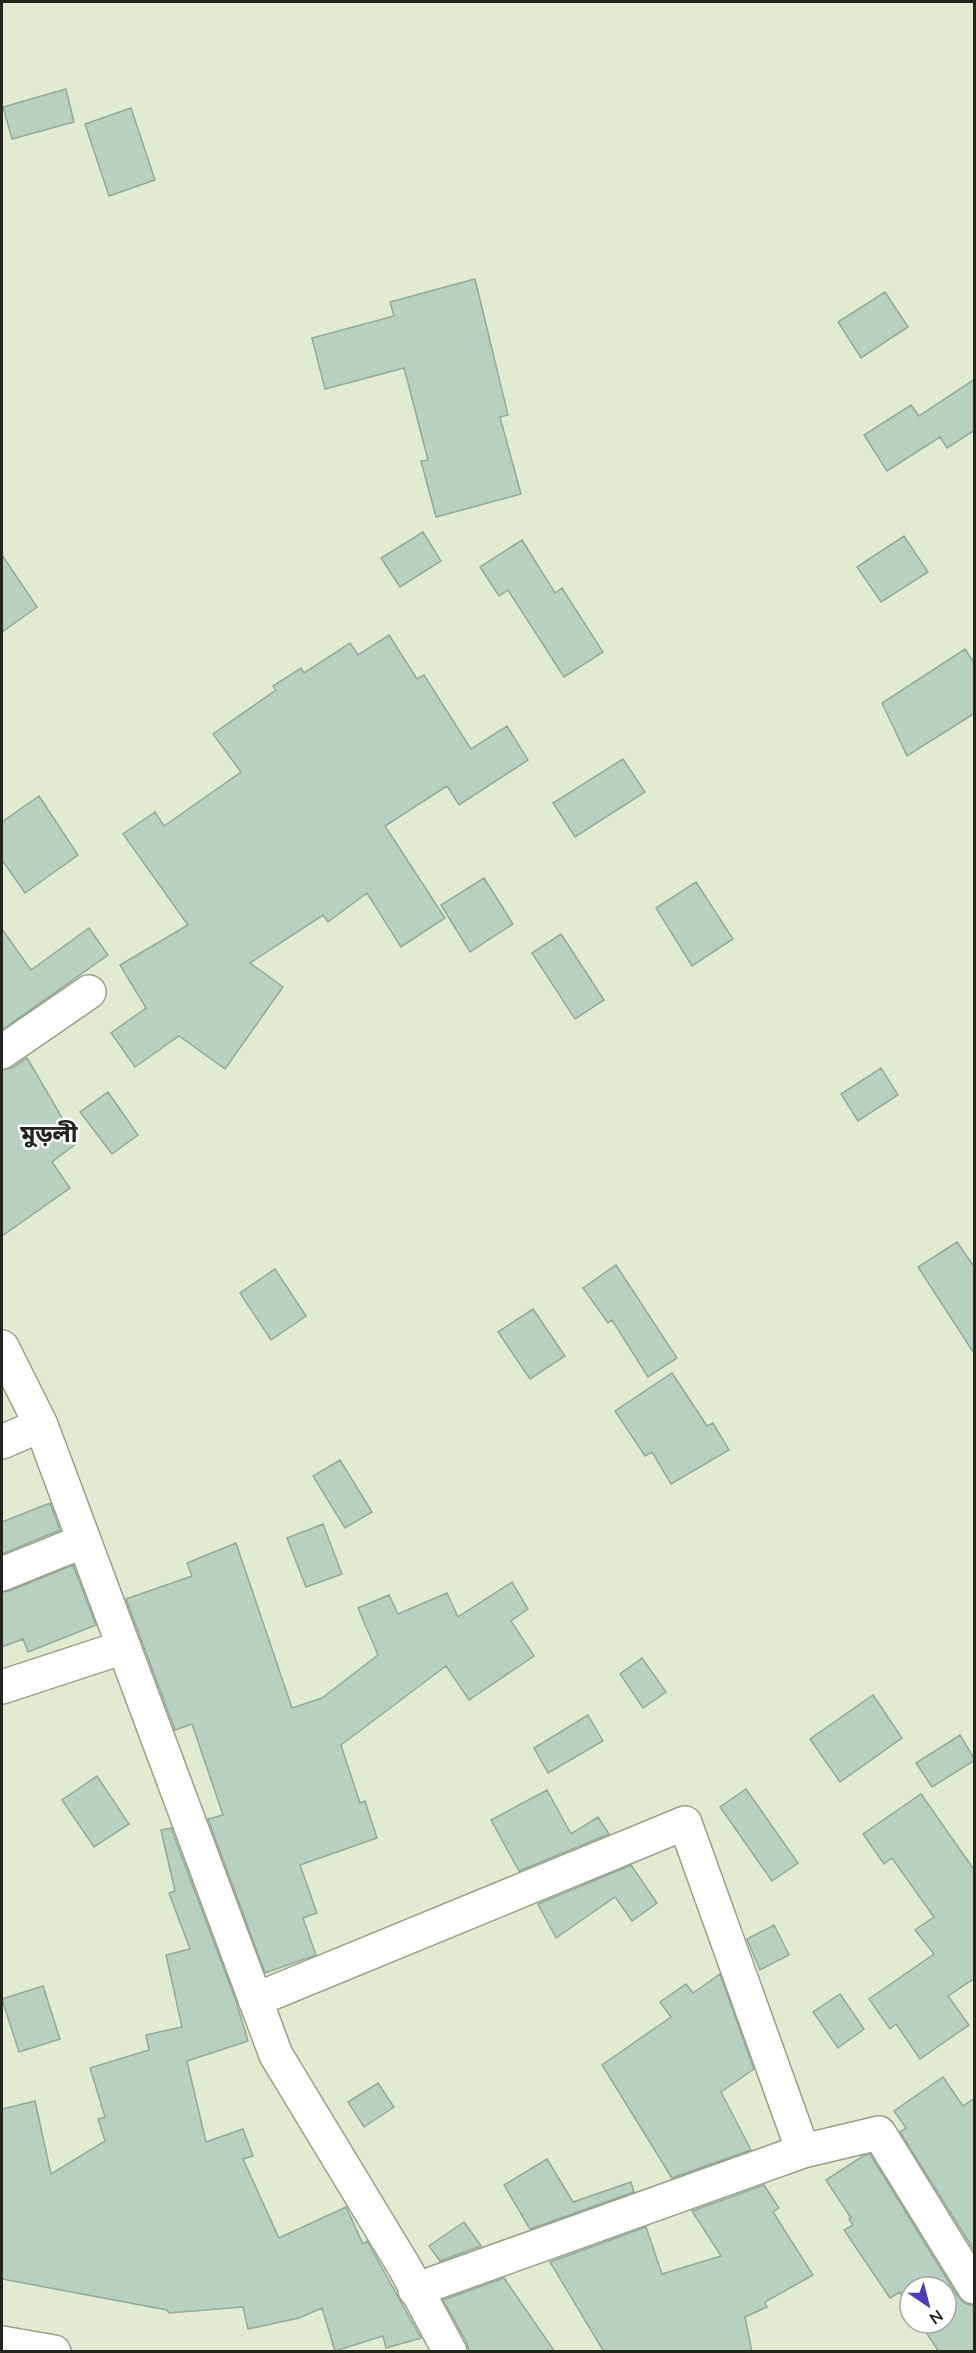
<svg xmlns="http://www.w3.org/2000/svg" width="976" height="2353" font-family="Mulish,'Noto Sans Bengali',sans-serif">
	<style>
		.building { fill: #b7d0bf; stroke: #92aa9a; stroke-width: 1.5 }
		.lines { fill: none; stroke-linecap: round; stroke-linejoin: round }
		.street-casing { stroke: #98a188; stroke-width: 36 }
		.highway-casing { stroke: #98a188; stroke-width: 36 }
		.street { stroke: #fff; stroke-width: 33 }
		.highway { stroke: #fff; stroke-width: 33 }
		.labels { text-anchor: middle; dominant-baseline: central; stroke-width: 5; stroke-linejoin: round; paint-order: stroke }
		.district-label { font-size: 24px; font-weight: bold; fill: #21251b; stroke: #fff }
	</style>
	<rect width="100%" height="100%" fill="#e1ebd1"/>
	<path class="building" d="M66,89l8,33 -62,17 -9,-32z
		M131,108l24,72 -46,16 -24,-72z
		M475,279l33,136 -8,2 21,77 -85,23 -15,-56 7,-1 -24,-92 -79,21 -13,-51 82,-22 -4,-14z
		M885,292l23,35 -47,31 -23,-36z
		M975,379v51l-28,18 -7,-11 -53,34 -23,-36 47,-30 8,11z
		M423,532l18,29 -41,26 -19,-29z
		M904,536l24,36 -47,30 -24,-35z
		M522,540l33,53 7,-5 41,64 -39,25 -56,-87 -9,6 -19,-29z
		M2,555l35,52 -35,25z
		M389,635l28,44 7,-4 47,74 36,-23 21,34 -69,45 -12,-19 -62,40 60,92 -44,29 -34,-54 -39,29 -5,-7 -73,48 33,24 -58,82 -46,-33 -44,31 -24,-34 35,-25 -26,-43 68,-40 -65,-91 32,-22 9,14 77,-54 -28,-38 63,-44 -3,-4 28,-18 3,5 46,-30 8,12z
		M965,649l10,15v49l-68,43 -25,-53z
		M623,759l22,33 -70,45 -22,-34z
		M39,796l39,59 -53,38 -23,-33v-38z
		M484,878l29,46 -43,28 -29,-47z
		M696,882l37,57 -41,27 -36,-58z
		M89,928l19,27 -106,75v-101l29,41z
		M561,934l43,66 -29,19 -43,-66z
		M27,1058l50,85 -25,19 18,26 -68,48v-166l10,-2z
		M881,1068l17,27 -40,26 -17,-27z
		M108,1092l30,43 -26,19 -32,-42z
		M957,1242l18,26v87l-57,-88z
		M616,1265l61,93 -29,19 -36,-57 -4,3 -25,-35z
		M275,1269l31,47 -35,24 -31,-47z
		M533,1309l32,47 -35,23 -32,-47z
		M672,1373l35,53 6,-3 16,27 -58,34 -19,-32 -7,4 -30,-45z
		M340,1460l32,52 -27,16 -32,-52z
		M50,1503l10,27 -58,24v-32z
		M323,1524l19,50 -36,13 -19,-49z
		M236,1543l56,165 30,-10 56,-43 -20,-47 31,-13 9,19 49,-21 11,24 54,-35 16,27 -17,12 23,35 -65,44 -23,-34 -105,79 19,58 5,-2 12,37 -77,27 17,48 -14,5 13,37 -51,18 -57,-154 15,-4 -31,-91 -17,6 -49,-131 66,-23 -5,-13z
		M73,1565l23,60 -68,27 -5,-13 -21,8v-55l7,-1z
		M642,1658l24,34 -23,16 -23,-34z
		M873,1695l29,43 -62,44 -30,-43z
		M588,1715l15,26 -55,32 -14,-25z
		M960,1735l15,25 -43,27 -16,-24z
		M97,1776l32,48 -35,23 -32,-47z
		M746,1789l52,74 -26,18 -52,-74z
		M547,1790l24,44 27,-17 11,17 -90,37 -28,-51z
		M921,1794l54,77v107l-27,18 21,29 -49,34 -24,-35 -6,5 -21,-30 65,-45 -19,-24 19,-13 -42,-59 -8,6 -21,-30z
		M171,1828l65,173 12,40 -61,20 19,81 37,-13 10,27 -10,3 36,79 67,-31 17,37 4,-3 54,97 -35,10 -3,-12 -48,15 -13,-43 -23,10 -51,11 -5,-22 -74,6 -2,-3 -165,-31v-170l33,-8 16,73 54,-33 -7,-22 7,-2 -15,-49 59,-18 -3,-15 36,-8 -16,-72 24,-6 -21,-56 6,-2 -14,-61z
		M631,1865l26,38 -25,18 -17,-24 -59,41 -18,-34z
		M774,1925l15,30 -29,15 -13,-31z
		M720,1974l34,95 -33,23 30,58 -79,28 -70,-113 69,-48 -11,-15 26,-18 7,9z
		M43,1986l17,53 -41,13 -17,-53z
		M840,1994l24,35 -26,19 -25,-36z
		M943,2077l20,29 12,-8v154l-75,-120 6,-4 -12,-17z
		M378,2083l16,24 -30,20 -16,-25z
		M870,2154l88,143 8,7 9,2v46h-36l-19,-29h26v-36h-36v20l-10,-15 -10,6 -46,-68 9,-5 -4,-6 2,-1 -25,-38 37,-24z
		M547,2159l26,43 58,-20 3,10 -104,37 -26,-44z
		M764,2185l15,23 -6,4 40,63 -48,27 2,5 -22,10 7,35h-148l-54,-90 96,-35 16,47 59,-18 -29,-45z
		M464,2222l17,24 -41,15 -11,-15z
		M504,2278l51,74h-86l-2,-9 -24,-43z"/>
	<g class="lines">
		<g class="street-casing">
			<path id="street" d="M2,1052l87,-60
				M2,1347l39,78 235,630 129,213 45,84
				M2,1442l39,-17
				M2,1574l82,-33
				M2,1687l122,-40
				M255,2000l430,-177 118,328 76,-18 95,154
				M415,2290l388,-139"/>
		</g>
		<g class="highway-casing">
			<path id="highway" d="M2,2343l52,9"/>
		</g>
		<use href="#street" class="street"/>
		<use href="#highway" class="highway"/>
	</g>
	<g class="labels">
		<g class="district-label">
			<text x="49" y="1133">মুড়লী</text>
		</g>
	</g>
	<rect width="976" height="2353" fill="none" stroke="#21251b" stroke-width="6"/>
	<g transform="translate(928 2305) rotate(145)"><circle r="28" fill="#ffffff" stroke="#a6a8a4" stroke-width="1.5"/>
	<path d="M0-4.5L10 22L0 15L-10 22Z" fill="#4d3eb5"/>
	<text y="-9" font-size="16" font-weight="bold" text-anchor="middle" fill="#21251b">N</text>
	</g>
</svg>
